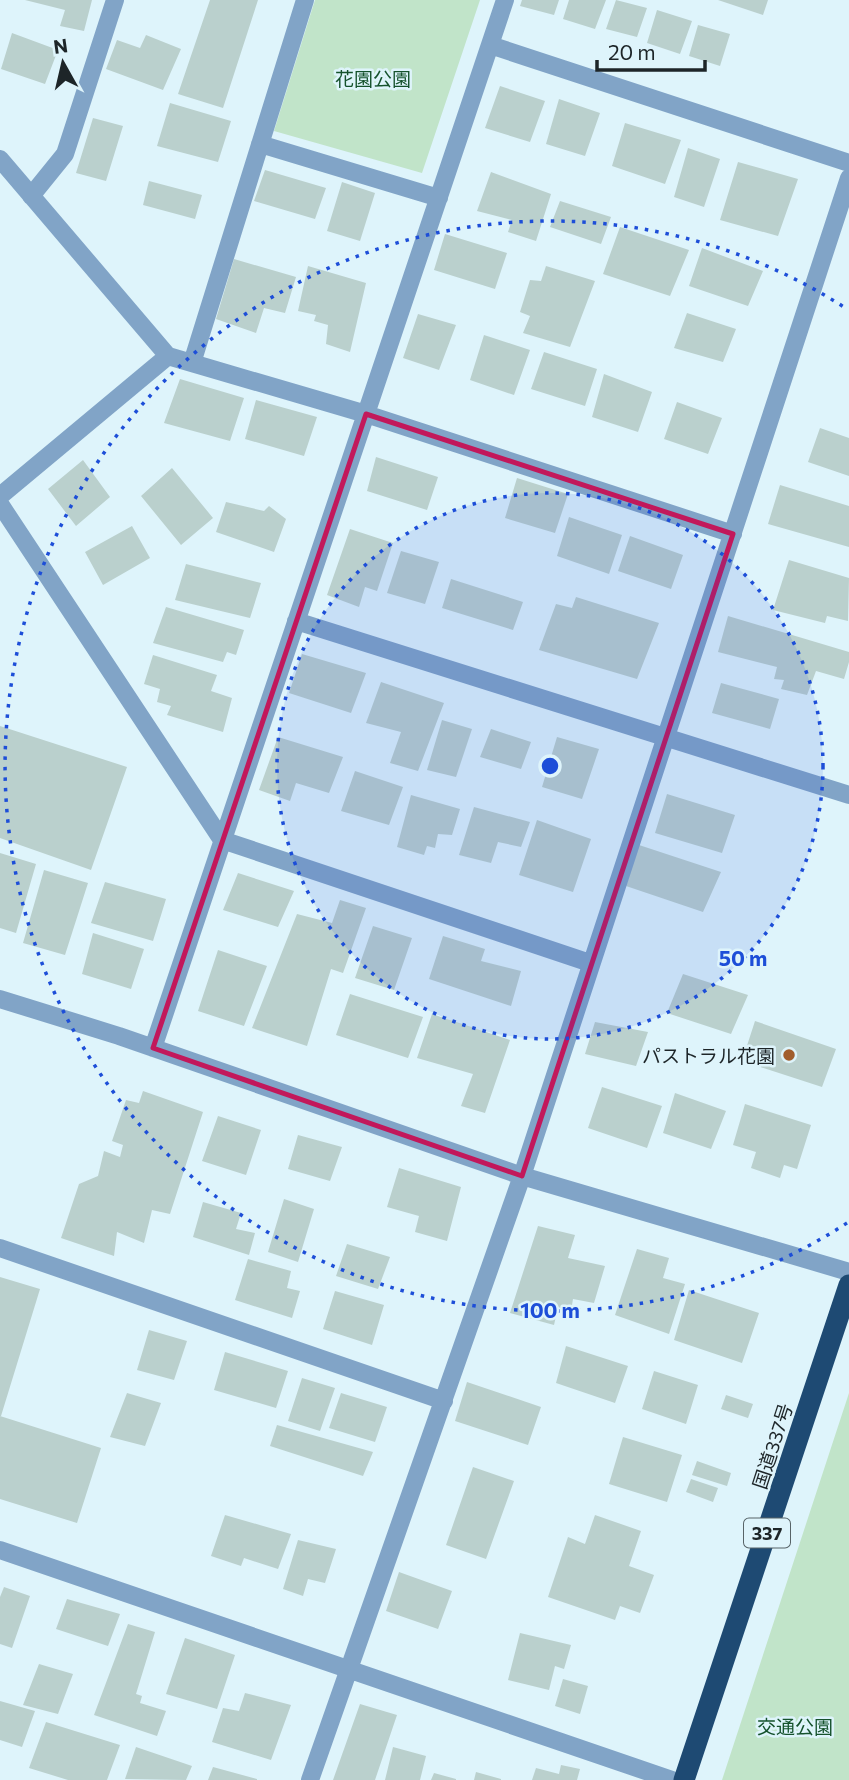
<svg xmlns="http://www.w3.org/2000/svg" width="849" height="1780" font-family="Commissioner,'Noto Sans JP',sans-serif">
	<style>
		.green { fill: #c1e4c9 }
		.building { fill: #bad0cd }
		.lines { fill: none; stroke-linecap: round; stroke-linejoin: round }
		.street { stroke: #81a4c7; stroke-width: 18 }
		.highway { stroke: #1e4a73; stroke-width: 21 }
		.marked { fill: none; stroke: #c2185b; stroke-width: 5; stroke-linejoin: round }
		.ring { fill: none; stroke: #1d4ed8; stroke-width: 3.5; stroke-dasharray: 3.5 7 }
		.poi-dot { fill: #a15e2d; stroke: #def4fb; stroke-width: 2.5 }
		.labels { text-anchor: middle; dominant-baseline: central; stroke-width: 5; stroke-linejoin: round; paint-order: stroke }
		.shield { fill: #def4fb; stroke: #576367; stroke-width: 2 }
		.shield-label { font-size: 18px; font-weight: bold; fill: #1d2528 }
		.park-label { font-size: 19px; fill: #15522c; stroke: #def4fb }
		.poi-label { font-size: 19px; fill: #1d2528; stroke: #def4fb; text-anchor: end }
		.street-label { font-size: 19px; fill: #1d2528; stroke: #def4fb }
		.centre { fill: #1d4ed8; stroke: #def4fb; stroke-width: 3.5 }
		.ring-label { font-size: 21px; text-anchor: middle; font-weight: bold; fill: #1d4ed8; stroke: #def4fb; stroke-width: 5; stroke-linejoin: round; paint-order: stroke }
	</style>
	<rect width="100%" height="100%" fill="#def4fb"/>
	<path class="green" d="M315,0h165l-58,173 -148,-42z
		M849,1393v387h-127z"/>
	<path class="building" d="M25,0h67l-8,31 -24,-5 5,-16z
		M210,0h48l-35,108 -45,-14z
		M522,0h37l-5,15 -34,-9z
		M569,0h37l-11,29 -32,-10z
		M616,0l31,8 -10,29 -31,-8z
		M718,0h50l-5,15z
		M657,10l35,11 -12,33 -33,-11z
		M698,25l32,9 -10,32 -31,-10z
		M12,33l46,17 -13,34 -44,-15z
		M146,35l35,14 -18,41 -57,-21 11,-29 23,8z
		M500,86l45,15 -15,41 -45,-14z
		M559,99l41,14 -15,43 -39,-12z
		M170,103l61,18 -13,41 -61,-16z
		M93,118l30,8 -17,55 -30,-8z
		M625,123l56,17 -16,44 -53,-18z
		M688,148l32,11 -16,48 -30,-10z
		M738,162l60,17 -20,57 -58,-16z
		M265,170l61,18 -11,31 -61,-18z
		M491,172l60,22 -15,47 -28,-9 4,-12 -35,-9z
		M149,181l53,14 -7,24 -52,-14z
		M342,182l33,11 -15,48 -33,-10z
		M560,201l51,16 -10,27 -51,-17z
		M620,227l69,23 -19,46 -67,-22z
		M445,234l62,19 -12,36 -61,-19z
		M702,248l61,23 -15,35 -59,-20z
		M234,259l62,18 -11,36 -21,-5 -8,25 -40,-14z
		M308,266l58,17 -16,69 -24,-8 2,-19 -14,-4 2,-6 -18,-4z
		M546,266l49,15 -25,66 -47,-14 7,-17 -10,-4 10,-32 11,1z
		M687,313l49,16 -13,33 -49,-14z
		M418,314l38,11 -17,45 -36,-12z
		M484,335l46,15 -16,45 -44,-15z
		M544,352l53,17 -12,37 -54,-17z
		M604,374l48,18 -14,40 -46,-15z
		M180,379l64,19 -14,43 -66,-18z
		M256,400l61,17 -13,39 -59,-17z
		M677,402l45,16 -14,36 -44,-15z
		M820,428l29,10v38l-41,-14z
		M376,457l62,20 -11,33 -60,-19z
		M83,460l27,37 -34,29 -28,-37z
		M172,468l41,50 -32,27 -40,-49z
		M517,478l51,16 -13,39 -50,-15z
		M780,485l69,21v41l-81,-23z
		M226,502l38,9 5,-5 17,13 -12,33 -58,-20z
		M569,517l53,18 -13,39 -52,-18z
		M132,526l18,32 -47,27 -18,-33z
		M350,529l43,14 -16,48 -12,-4 -6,20 -32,-12z
		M630,536l53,19 -12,34 -53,-18z
		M401,551l38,11 -14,42 -38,-11z
		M789,560l60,18 -1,43 -21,-5 -2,7 -52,-13z
		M186,564l75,19 -11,35 -75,-18z
		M451,579l72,23 -10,28 -71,-22z
		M576,597l83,26 -22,56 -98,-29 17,-46 16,4z
		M166,607l78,23 -8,25 -9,-3 -4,10 -70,-19z
		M728,616l121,36v10l-5,17 -28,-8 -9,24 -26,-6 3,-9 -10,-1 3,-12 -59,-15z
		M302,654l64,19 -15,40 -62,-20z
		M153,655l64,20 -6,16 21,7 -9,34 -56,-17 4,-9 -14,-4 3,-13 -16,-5z
		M381,682l63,21 -26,68 -28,-8 11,-31 -35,-9z
		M721,683l58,16 -9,30 -58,-16z
		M442,720l30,9 -16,48 -29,-7z
		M0,726l127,41 -36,103 -91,-32z
		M491,729l40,13 -10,27 -41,-12z
		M278,737l65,20 -14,36 -33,-10 -6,18 -31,-11z
		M557,737l42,12 -17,50 -40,-12z
		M355,771l48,16 -14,38 -48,-14z
		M667,794l68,21 -13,38 -67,-20z
		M411,795l49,14 -8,26 -14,-1 -3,14 -8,-2 -3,9 -27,-8z
		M474,807l56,15 -9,25 -23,-5 -7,21 -32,-8z
		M537,820l54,19 -18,53 -54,-17z
		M639,845l82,27 -18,40 -77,-26z
		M0,853l36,11 -20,69 -16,-5z
		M44,870l44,13 -23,72 -42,-12z
		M238,873l56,18 -16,36 -55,-17z
		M105,882l61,17 -13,42 -62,-18z
		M340,900l26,8 -23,65 -12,-4 -24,77 -55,-18 45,-114 35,9z
		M373,926l39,12 -18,52 -39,-12z
		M93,933l51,16 -13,40 -49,-15z
		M443,936l42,13 -4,12 40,10 -10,35 -82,-27z
		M218,950l49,16 -23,60 -46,-15z
		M683,974l65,21 -17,39 -64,-21z
		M350,994l73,23 -15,41 -72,-23z
		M432,1014l78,26 -25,73 -24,-7 12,-32 -56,-16z
		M755,1021l81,28 -14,38 -80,-26z
		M595,1022l53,10 -12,34 -51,-12z
		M602,1087l60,19 -15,42 -59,-20z
		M143,1091l60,21 -33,102 -18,-4 -8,33 -27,-11 -3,24 -53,-18 18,-54 19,-8 6,-25 16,6 3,-12 -11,-4 14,-41 13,3z
		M675,1093l51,18 -15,38 -48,-16z
		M745,1104l66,21 -14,44 -13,-4 -4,13 -29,-10 5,-16 -23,-7z
		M218,1116l43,14 -15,45 -44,-14z
		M298,1135l44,12 -12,34 -42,-12z
		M399,1168l62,19 -14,54 -32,-9 4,-16 -32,-9z
		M284,1199l30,10 -16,53 -30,-10z
		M203,1202l38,11 -5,16 19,4 -6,22 -56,-18z
		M538,1226l37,9 -7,23 37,8 -11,37 -21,-4 -2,12 -13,-4 -4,18 -44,-12z
		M347,1244l43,13 -12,32 -42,-13z
		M637,1249l32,9 -6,20 22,6 -16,50 -54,-19z
		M248,1259l43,12 -4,17 13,3 -8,27 -57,-18z
		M0,1277l40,12 -39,127h-1z
		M689,1290l70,23 -17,50 -68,-23z
		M335,1291l49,14 -12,40 -49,-16z
		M149,1330l38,11 -13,39 -37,-10z
		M566,1346l62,20 -13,37 -59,-20z
		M225,1352l63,19 -12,37 -62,-18z
		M654,1371l44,14 -12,39 -44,-15z
		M302,1378l33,10 -15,43 -32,-10z
		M467,1382l74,25 -13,38 -73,-24z
		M127,1393l34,10 -16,43 -35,-9z
		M341,1393l46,14 -12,35 -46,-14z
		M726,1395l27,9 -5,14 -27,-9z
		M0,1416l101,32 -24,75 -77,-24z
		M277,1425l96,27 -10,24 -93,-30z
		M623,1437l59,18 -15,47 -58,-18z
		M697,1461l34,12 -4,13 -35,-11z
		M473,1467l41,14 -28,78 -40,-14z
		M691,1479l27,9 -5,14 -27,-10z
		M225,1515l66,19 -13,35 -34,-11 -3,8 -30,-10z
		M595,1515l46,16 -12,35 25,9 -14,38 -20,-7 -5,14 -67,-23 20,-60 17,7z
		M298,1540l38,9 -11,34 -17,-4 -5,17 -20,-7z
		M399,1572l53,19 -14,38 -52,-18z
		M4,1587l26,9 -18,52 -12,-4v-47z
		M67,1599l53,15 -12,32 -52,-17z
		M128,1624l27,8 -19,62 6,2 -2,7 26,8 -9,25 -63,-21z
		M520,1633l51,12 -7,24 -9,-3 -6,24 -41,-10z
		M185,1638l50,17 -18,54 -51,-15z
		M39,1664l34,10 -15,40 -35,-9z
		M563,1679l25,7 -8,28 -25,-8z
		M245,1693l46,12 -20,55 -59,-18 11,-34 16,3z
		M0,1701l35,10 -13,36 -22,-7z
		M360,1704l37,11 -22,65h-42z
		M46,1722l74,23 -13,35h-39l-39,-12z
		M136,1747l56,19 -6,14 -61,-1z
		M393,1747l33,9 -6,24h-35z
		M561,1765l19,4 -3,11h-45l4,-12 23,6z
		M213,1767l44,12v1h-49z
		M476,1772l25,7v1h-27z
		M434,1773l22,6v1h-25z"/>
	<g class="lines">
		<path class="street" d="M490,45l359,118
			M260,144l179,54
			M0,159l168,197
			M31,196l34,-42 50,-154
			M192,363l113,-363
			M0,496l168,-140 198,58 367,120
			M0,504l222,336 368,123
			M296,621l553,174
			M0,999l119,37 403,140 327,96
			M153,1048l352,-1048
			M0,1248l444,153
			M0,1550l672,230
			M310,1780l212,-604 327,-998"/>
		<path class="highway" d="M684,1780l165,-495"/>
	</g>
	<path class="marked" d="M366,414l367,120 -211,642 -369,-128z"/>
	<circle cx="550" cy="766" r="273" fill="#1d4ed8" fill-opacity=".12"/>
	<g class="ring">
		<circle cx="550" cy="766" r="273"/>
		<path d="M847 1223A545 545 0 1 1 847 309"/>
	</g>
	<circle class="poi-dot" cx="789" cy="1055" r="7"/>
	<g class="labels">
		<rect class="shield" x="744" y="1518.5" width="46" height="29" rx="5"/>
		<g class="shield-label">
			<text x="767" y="1533">337</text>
		</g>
		<g class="park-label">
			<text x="373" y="78">花園公園</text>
			<text x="795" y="1726">交通公園</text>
		</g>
		<g class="poi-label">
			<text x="775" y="1055">パストラル花園</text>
		</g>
		<g class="street-label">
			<text transform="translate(772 1446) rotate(-72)">国道337号</text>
		</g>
	</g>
	<circle cx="550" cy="766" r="10" class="centre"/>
	<g class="ring-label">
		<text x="743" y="966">50 m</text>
		<text x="550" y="1318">100 m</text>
	</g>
	<g transform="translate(63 63) rotate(352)" stroke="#def4fb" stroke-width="5" paint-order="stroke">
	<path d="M0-5L12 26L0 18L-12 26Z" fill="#1d2528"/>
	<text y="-10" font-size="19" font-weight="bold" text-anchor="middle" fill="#1d2528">N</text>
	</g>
	<path d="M597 60v10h108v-10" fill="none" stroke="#1d2528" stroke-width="3.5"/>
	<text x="608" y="60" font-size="21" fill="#1d2528" stroke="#def4fb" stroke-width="5" paint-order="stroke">20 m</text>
</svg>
